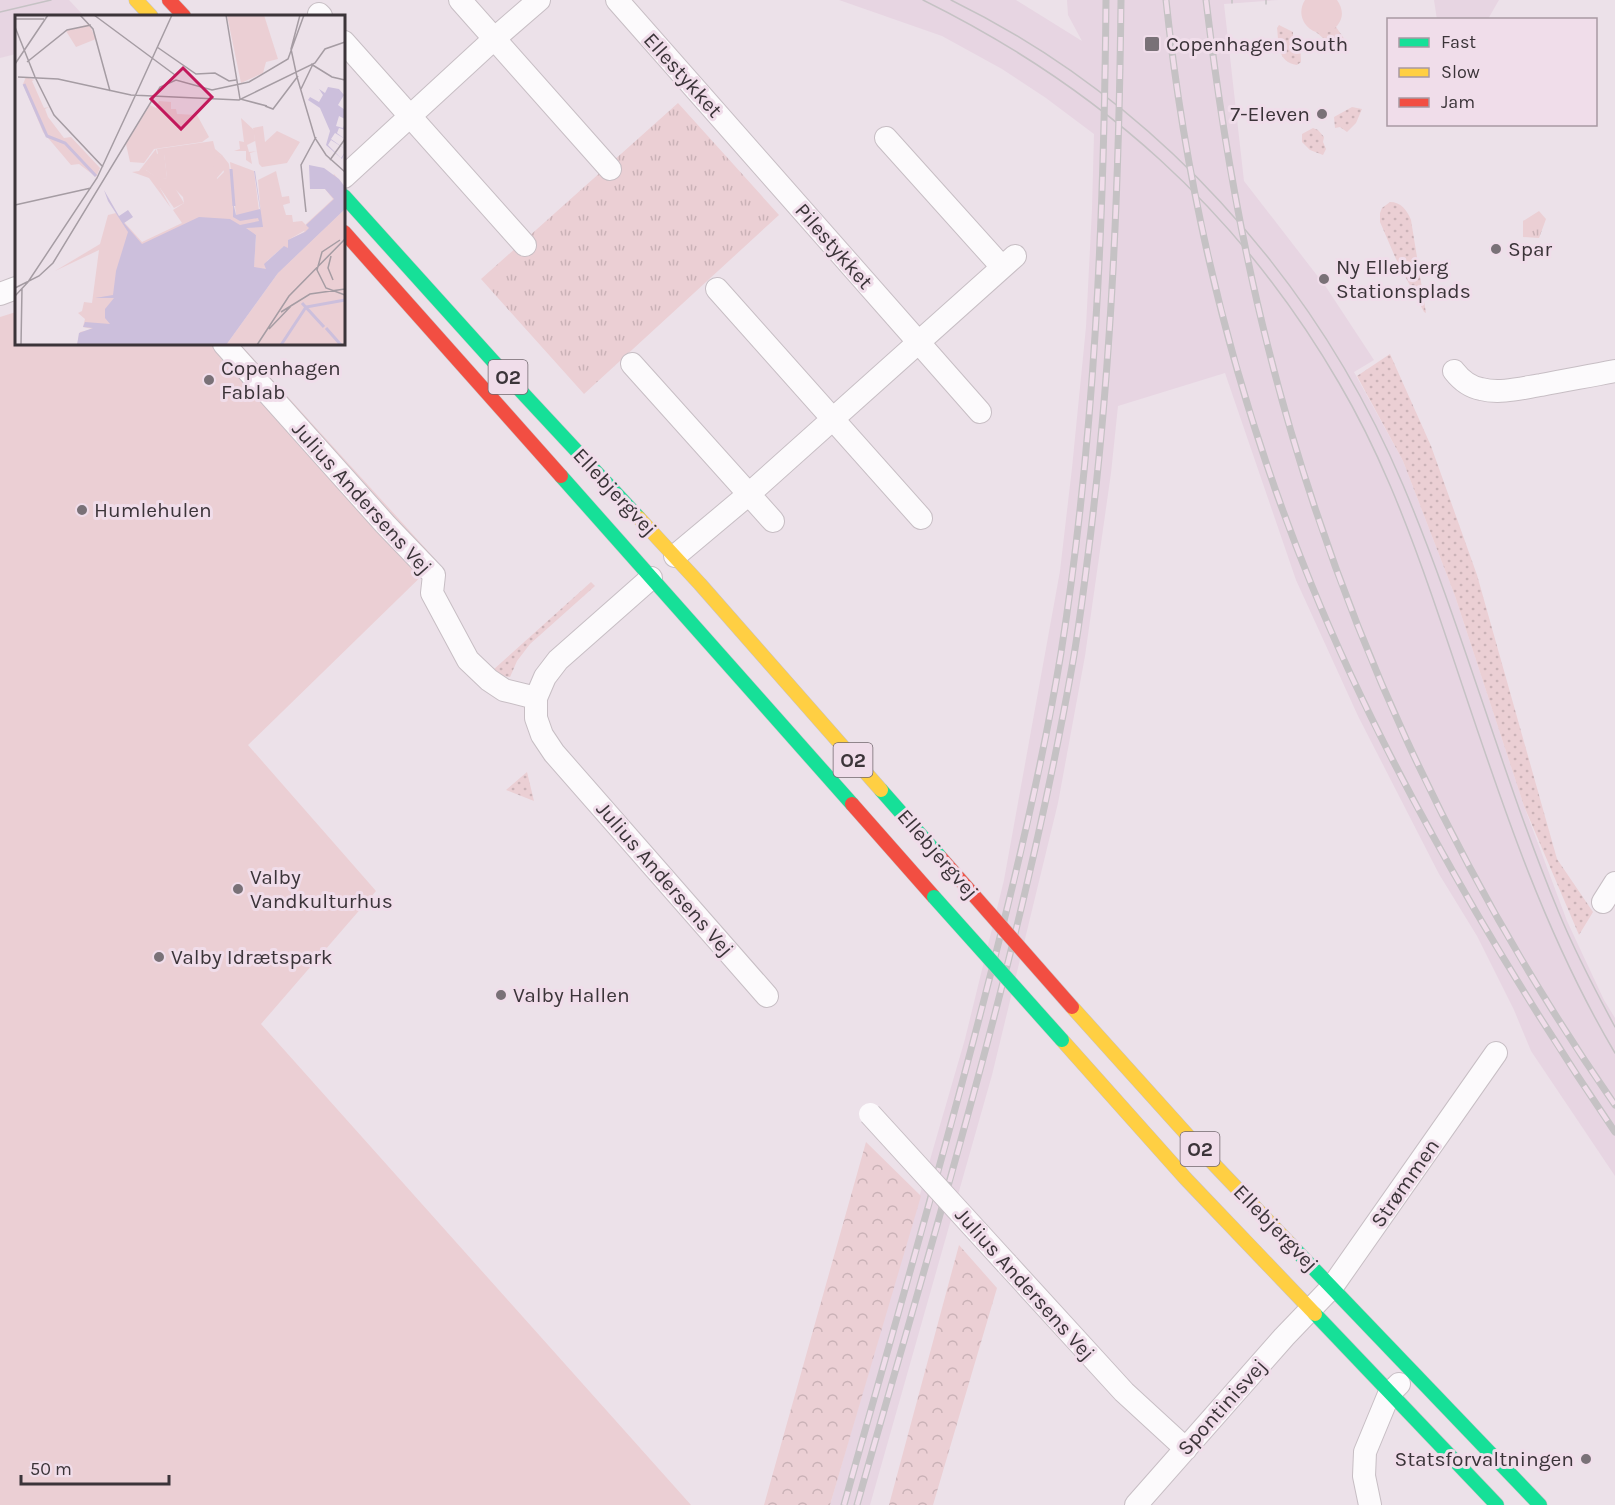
<svg xmlns="http://www.w3.org/2000/svg" width="1615" height="1505" font-family="Karla,sans-serif">
	<style>
		.built { fill: #e7d5e2 }
		.grass { fill: url(#grass-dots) }
		.forest { fill: url(#forest-crowns) }
		.park { fill: url(#park-tufts) }
		.pitch { fill: #ebcfd4 }
		.lines { fill: none; stroke-linecap: round; stroke-linejoin: round }
		.street-casing { stroke: #c7bec4; stroke-width: 24 }
		.fast-casing { stroke: #c5c1c4; stroke-width: 15 }
		.slow-casing { stroke: #c5c1c4; stroke-width: 15 }
		.jam-casing { stroke: #c5c1c4; stroke-width: 15 }
		.street { stroke: #fcfafc; stroke-width: 22 }
		.fast { stroke: #16e098; stroke-width: 14 }
		.slow { stroke: #ffcf43; stroke-width: 14 }
		.jam { stroke: #f24e42; stroke-width: 14 }
		.tram { stroke: #c5c2c4; stroke-width: 1.5 }
		.rail-casing { stroke: #c5c2c4; stroke-width: 7 }
		.rail { stroke: #f0ddea; stroke-width: 4.5; stroke-dasharray: 14; stroke-linecap: butt }
		.street-bridge-casing { stroke: #c7bec4; stroke-width: 24; stroke-linecap: butt }
		.fast-bridge-casing { stroke: #c5c1c4; stroke-width: 15; stroke-linecap: butt }
		.jam-bridge-casing { stroke: #c5c1c4; stroke-width: 15; stroke-linecap: butt }
		.street-bridge { stroke: #fcfafc; stroke-width: 22 }
		.fast-bridge { stroke: #16e098; stroke-width: 14 }
		.jam-bridge { stroke: #f24e42; stroke-width: 14 }
		.poi-dot { fill: #797177; stroke: #f0ddea; stroke-width: 2 }
		.labels { text-anchor: middle; dominant-baseline: central; stroke-width: 6; stroke-linejoin: round; paint-order: stroke }
		.shield { fill: #f0ddea; stroke: #71676e; stroke-width: 1.5 }
		.shield-label { font-size: 20px; font-weight: bold; fill: #3b3439 }
		.poi-label { font-size: 21px; fill: #3b3439; stroke: #f0ddea; text-anchor: start }
		.street-label { font-size: 21px; fill: #3b3439; stroke: #f0ddea }
		.inset-river { fill: none; stroke: #ccbfdc; stroke-width: 3 }
		.inset-road { fill: none; stroke: #a59ca3; stroke-width: 1.5 }
		.view { fill: #c2185b; fill-opacity: 0.15; stroke: #c2185b; stroke-width: 3 }
		.inset-edge { fill: none; stroke: #3b3439; stroke-width: 3 }
	</style>
	<defs>
		<pattern id="grass-dots" width="8" height="8" patternUnits="userSpaceOnUse" patternTransform="scale(1.5)"><rect width="8" height="8" fill="#ebcfd4"/><path d="M2 2h.1M6 6h.1" fill="none" stroke="#cab2b7" stroke-width="1.8" stroke-linecap="round"/></pattern>
		<pattern id="forest-crowns" width="20" height="18" patternUnits="userSpaceOnUse" patternTransform="scale(1.5)"><rect width="20" height="18" fill="#ebcfd4"/><path d="M2 6a3 3 0 1 1 6 0M12 15a3 3 0 1 1 6 0" fill="none" stroke="#cab2b7"/></pattern>
		<pattern id="park-tufts" width="24" height="20" patternUnits="userSpaceOnUse" patternTransform="scale(1.5)"><rect width="24" height="20" fill="#ebcfd4"/><path d="M3 7l-1-3M5 7V3M7 7l1-3M15 17l-1-3M17 17v-4M19 17l1-3" fill="none" stroke="#cab2b7"/></pattern>
	</defs>
	<rect width="100%" height="100%" fill="#ece1e9"/>
	<path class="built" d="M0,0h69l15,16h-68v38l-16,4z
		M839,0h177l66,41 -14,-26 -1,-15h211l-54,4 20,177 82,106 48,73 -20,12 49,89 52,135 69,210 43,115 37,79 11,18v158l-84,-125 -17,-41 -37,-74 -38,-62 -81,-158 -62,-136 -71,-207 -107,33 -7,67 -26,183 -27,147 -66,272 -122,430h-40l135,-466 39,-159 56,-309 12,-103 14,-141 6,-118 2,-75 -48,-36 -44,-29 -60,-33z
		M1434,0h65l-11,19 -51,1z"/>
	<path class="grass" d="M1279,25l14,7v6l7,3 1,21 -4,3c-20,-3 -18,-21 -20,-37z
		M1336,27l9,13 -1,4 -5,3 -8,-2 -15,-13 5,1z
		M1352,107l10,2 -6,14 -9,9 -7,-5 -5,1 -1,-11z
		M1313,128l5,2 6,7 -1,5 3,7 -3,6 -13,-5 -8,-8v-8z
		M1390,202c11,0 17,8 21,18l15,93 -2,-1 -28,-53 -16,-37v-9l2,-5z
		M1390,354l41,92 46,129 80,284 36,53 -14,23 -55,-129 -69,-210 -52,-135 -46,-85z
		M591,582l4,4 -65,58 -13,17 -7,16 -8,-1 -9,-6z
		M527,772l7,29 -28,-11z"/>
	<path class="forest" d="M866,1142l55,54 -91,309h-66z
		M959,1245l38,43 -64,217h-44z"/>
	<path class="park" d="M678,103l101,112 -195,179 -103,-115z
		M1539,211l7,8 -7,19 -16,-1v-16z"/>
	<path class="pitch" d="M1305,0h32c5,7 7,15 2,23 -14,24 -49,1 -34,-23z
		M16,312v32h224l197,217 -189,184 128,146 -115,133 430,481h-691v-1188z"/>
	<g class="lines">
		<g class="street-casing">
			<path id="street" d="M460,0l150,169
				M617,0l363,412
				M319,14l2,2
				M344,42l181,203
				M886,138l116,129
				M344,177l151,-139 44,-38
				M717,289l204,229
				M0,294l16,-6
				M224,344l161,180 49,51 -2,18 36,67 21,20 15,10 32,8
				M632,364l141,157
				M1454,371c7,9 16,16 27,18 19,5 41,-1 60,-4 25,-5 49,-9 74,-14
				M675,556l74,-62 266,-238
				M651,578l-93,82 -13,17 -9,21v20l6,17 12,18 213,243
				M1603,902l12,-19
				M1007,1264l117,128 62,57
				M1136,1505l148,-168 48,-50 164,-234
				M1370,1505l-6,-29 1,-24 24,-58 10,-10"/>
		</g>
		<g class="fast-casing">
			<path id="fast" d="M344,196l148,164 147,158
				M561,476l291,328
				M881,790l60,68
				M1290,1244l250,261
				M1315,1314l182,191"/>
		</g>
		<g class="slow-casing">
			<path id="slow" d="M136,0l15,16
				M639,518l61,66 181,206
				M1072,1007l136,151 82,86
				M1062,1040l124,139 129,135"/>
		</g>
		<g class="jam-casing">
			<path id="jam" d="M169,0l15,16
				M344,232l217,244
				M852,804l82,93"/>
		</g>
		<use href="#street" class="street"/>
		<use href="#fast" class="fast"/>
		<use href="#slow" class="slow"/>
		<use href="#jam" class="jam"/>
		<path class="tram" d="M923,0c178,88 316,211 416,383 39,66 67,138 92,210 54,155 99,317 184,460
			M951,0c204,100 364,277 452,485 59,140 98,288 156,428 16,39 36,77 56,114
			M1232,0v3
			M1266,0v4
			M0,12l51,-12"/>
		<g class="rail-casing">
			<path id="rail" d="M1166,0c21,201 70,400 146,586 46,113 103,221 164,326 44,75 90,148 139,220
				M1206,0c14,117 33,233 62,347 68,271 188,529 347,758
				M844,1505c48,-171 98,-341 142,-513 29,-112 56,-224 75,-339 34,-216 43,-434 45,-653
				M857,1505c79,-279 166,-558 216,-844 7,-40 12,-82 17,-122 22,-179 29,-359 31,-539"/>
		</g>
		<use href="#rail" class="rail"/>
		<g class="street-bridge-casing">
			<path id="street-bridge" d="M870,1114l137,150"/>
		</g>
		<g class="fast-bridge-casing">
			<path id="fast-bridge" d="M934,897l128,143"/>
		</g>
		<g class="jam-bridge-casing">
			<path id="jam-bridge" d="M941,858l131,149"/>
		</g>
		<use href="#street-bridge" class="street-bridge"/>
		<use href="#fast-bridge" class="fast-bridge"/>
		<use href="#jam-bridge" class="jam-bridge"/>
	</g>
	<g class="poi-dot">
		<rect x="1144" y="36" width="16" height="16" rx="3"/>
		<circle cx="1322" cy="114" r="6"/>
		<circle cx="1496" cy="249" r="6"/>
		<circle cx="1324" cy="279" r="6"/>
		<circle cx="209" cy="380" r="6"/>
		<circle cx="82" cy="510" r="6"/>
		<circle cx="238" cy="889" r="6"/>
		<circle cx="159" cy="957" r="6"/>
		<circle cx="501" cy="995" r="6"/>
		<circle cx="1586" cy="1459" r="6"/>
	</g>
	<g class="labels">
		<g class="shield">
			<rect x="488.5" y="360" width="39" height="34" rx="4.5"/>
			<rect x="833.5" y="743" width="39" height="34" rx="4.5"/>
			<rect x="1180.5" y="1132" width="39" height="34" rx="4.5"/>
		</g>
		<g class="shield-label">
			<text x="508" y="377">O2</text>
			<text x="853" y="760">O2</text>
			<text x="1200" y="1149">O2</text>
		</g>
		<g class="poi-label">
			<text x="1166" y="44">Copenhagen South</text>
			<text x="1310" y="114" text-anchor="end">7-Eleven</text>
			<text x="1508" y="249">Spar</text>
			<text x="1336" y="267">Ny Ellebjerg<tspan x="1336" dy="24">Stationsplads</tspan></text>
			<text x="221" y="368">Copenhagen<tspan x="221" dy="24">Fablab</tspan></text>
			<text x="94" y="510">Humlehulen</text>
			<text x="250" y="877">Valby<tspan x="250" dy="24">Vandkulturhus</tspan></text>
			<text x="171" y="957">Valby Idrætspark</text>
			<text x="513" y="995">Valby Hallen</text>
			<text x="1574" y="1459" text-anchor="end">Statsforvaltningen</text>
		</g>
		<g class="street-label">
			<text transform="translate(683 75) rotate(48)">Ellestykket</text>
			<text transform="translate(834 246) rotate(49)">Pilestykket</text>
			<text transform="translate(615 492) rotate(47)">Ellebjergvej</text>
			<text transform="translate(362 498) rotate(48)">Julius Andersens Vej</text>
			<text transform="translate(938 854) rotate(49)">Ellebjergvej</text>
			<text transform="translate(665 879) rotate(49)">Julius Andersens Vej</text>
			<text transform="translate(1405 1183) rotate(-55)">Strømmen</text>
			<text transform="translate(1276 1228) rotate(46)">Ellebjergvej</text>
			<text transform="translate(1025 1284) rotate(48)">Julius Andersens Vej</text>
			<text transform="translate(1222 1407) rotate(-48)">Spontinisvej</text>
		</g>
	</g>
	<g transform="translate(15 15)">
		<rect width="330" height="330" fill="#ece1e9"/>
		<path d="M74,9l7,15 -20,8 -10,-16zM248,111l2,16 12,-11 23,11 -13,21 -25,4 -3,-3 -6,-36zM149,138l3,25 -8,2 -14,-11 10,-15zM207,140l7,9 -13,15 -5,-21zM215,147l24,9 5,40 -23,4zM261,156l6,26 7,-1 1,7 -7,2 3,10h6l1,7 9,-1 7,7 -21,12 1,7h-6l-16,14v6l-10,2 -3,-4 2,-30 -10,-7h16l-4,-48zM145,173h15l9,15 -10,5zM330,194v136h-119l52,-72z" fill="#ebcfd4"/>
		<path d="M212,0h37l14,44 -12,3 -3,11 -22,10z" fill="#ebcfd4"/>
		<path d="M11,62l8,3 -2,1 12,27 5,-1 -4,2 3,8 16,21 7,-1 29,31 -4,9 -17,-13 -8,1 -28,-33 -20,-48zM226,103l13,12 1,11 -8,4 2,7 8,-1 -7,2 2,11 -6,-4v-9h-12l6,-2 -1,-8 5,1zM198,126l2,8 7,6 -10,4 5,20 7,-7 -2,-5 7,-3 6,51 26,-5 1,18h-16l9,5 -1,30 3,6 9,-2 -1,-3 22,-18 1,-6 16,-8 2,-8 27,-25 -8,-10 9,-15 11,13v22l-70,67 -49,69h-149l3,-13 13,-3 -10,-2 2,-8 -7,-6 4,-2 2,-9 8,1 7,-53 -44,21 45,-27 8,-29 8,-2 26,29 40,-19 -9,-13 11,-7 -1,-6 -9,-9h-14l11,20 -22,-30 -17,-6 7,-1 17,-22 1,5 -11,16 13,9 8,-1 -3,-24h-6l-1,-5zM310,276l20,4v50h-85l35,-44z" fill="#ebcfd4"/>
		<path d="M144,86l12,1v7h5l1,5 20,1 12,22 -7,5 -48,7 -10,14 -14,-1 -4,-18 24,-39 6,3z" fill="#ebcfd4"/>
		<path d="M313,72l11,2 5,6 -6,10 7,5v9l-6,-3 -3,10 7,2 2,-5v7l-6,-2 -2,5 8,6 -10,-6 -4,6 14,10 -14,-9 -3,5 13,13 4,-6 -3,7 -16,-14 4,-14 -10,-23 -12,-8 2,-3 9,5 4,-7 -4,-6 6,4zM294,150l15,3 15,11 6,8v22l-67,64 -52,72h-149l2,-12 14,-5 -10,-1 2,-5 25,2 -5,-6v-9l9,-11h-19l18,-3 3,-24 12,-39 -20,-31 -4,-11 15,26 9,-6 5,7 -9,6 18,21 57,-27 31,2 10,6 19,-4 -1,-3 -18,3 -7,-4v-15l3,13 24,-6 -6,-38h1l8,56 -17,1 10,7 -2,32 12,2 -2,-5 20,-18 4,2v-8l17,-8 4,-4 -3,-3 28,-26 -9,-10h-15z" fill="#ccbfdc"/>
		<path class="inset-river" d="M9,69l23,52 18,7 31,33M216,154l3,37M287,288l22,24M311,313l15,17M266,330l25,-38 39,-7"/>
		<path class="inset-road" d="M65,0l13,14 17,62M79,0l81,60M211,0l14,84 27,7M285,0l-9,34 6,28 18,61 11,17 19,17M0,4h29M0,12l20,50M142,32l39,27 19,-1 14,8 7,-1M12,47l40,-32 24,-5M0,49l33,-49M296,49l21,13 13,3M3,62l40,2 73,16 108,5 76,-37 10,-14 20,-7M20,62l19,38 49,52M286,74l12,-25M121,79l36,-79M250,91l8,3 25,-33M315,145l15,-21M0,190l76,-17M291,197l-5,-47 15,-28M325,225l-18,12 -5,18 9,18 19,7M316,241l-3,12 5,12M0,273l24,-12 14,-13 107,-176 16,-7 36,10 37,-8 39,-23 16,-44M0,281l13,-14 69,-104 39,-84M266,297l29,-18 35,-5M254,314l23,-24M6,330l1,-57M242,330l32,-49 56,-57"/>
		<path class="view" d="M168,53l29,29 -31,32 -30,-30z"/>
		<rect width="330" height="330" class="inset-edge"/>
	</g>
	<rect x="1387" y="18" width="210" height="108" fill="#f0ddea" stroke="#a899a3" stroke-width="1.5"/>
	<rect x="1399" y="38" width="30" height="9" fill="#16e098" stroke="#a899a3" stroke-width="1.5"/>
	<text x="1441" y="48" font-size="18" fill="#3b3439">Fast</text>
	<rect x="1399" y="68" width="30" height="9" fill="#ffcf43" stroke="#a899a3" stroke-width="1.5"/>
	<text x="1441" y="78" font-size="18" fill="#3b3439">Slow</text>
	<rect x="1399" y="98" width="30" height="9" fill="#f24e42" stroke="#a899a3" stroke-width="1.5"/>
	<text x="1441" y="108" font-size="18" fill="#3b3439">Jam</text>
	<path d="M21 1475v9h148v-9" fill="none" stroke="#3b3439" stroke-width="3"/>
	<text x="30" y="1475" font-size="18" fill="#3b3439" stroke="#f0ddea" stroke-width="4.5" paint-order="stroke">50 m</text>
</svg>
